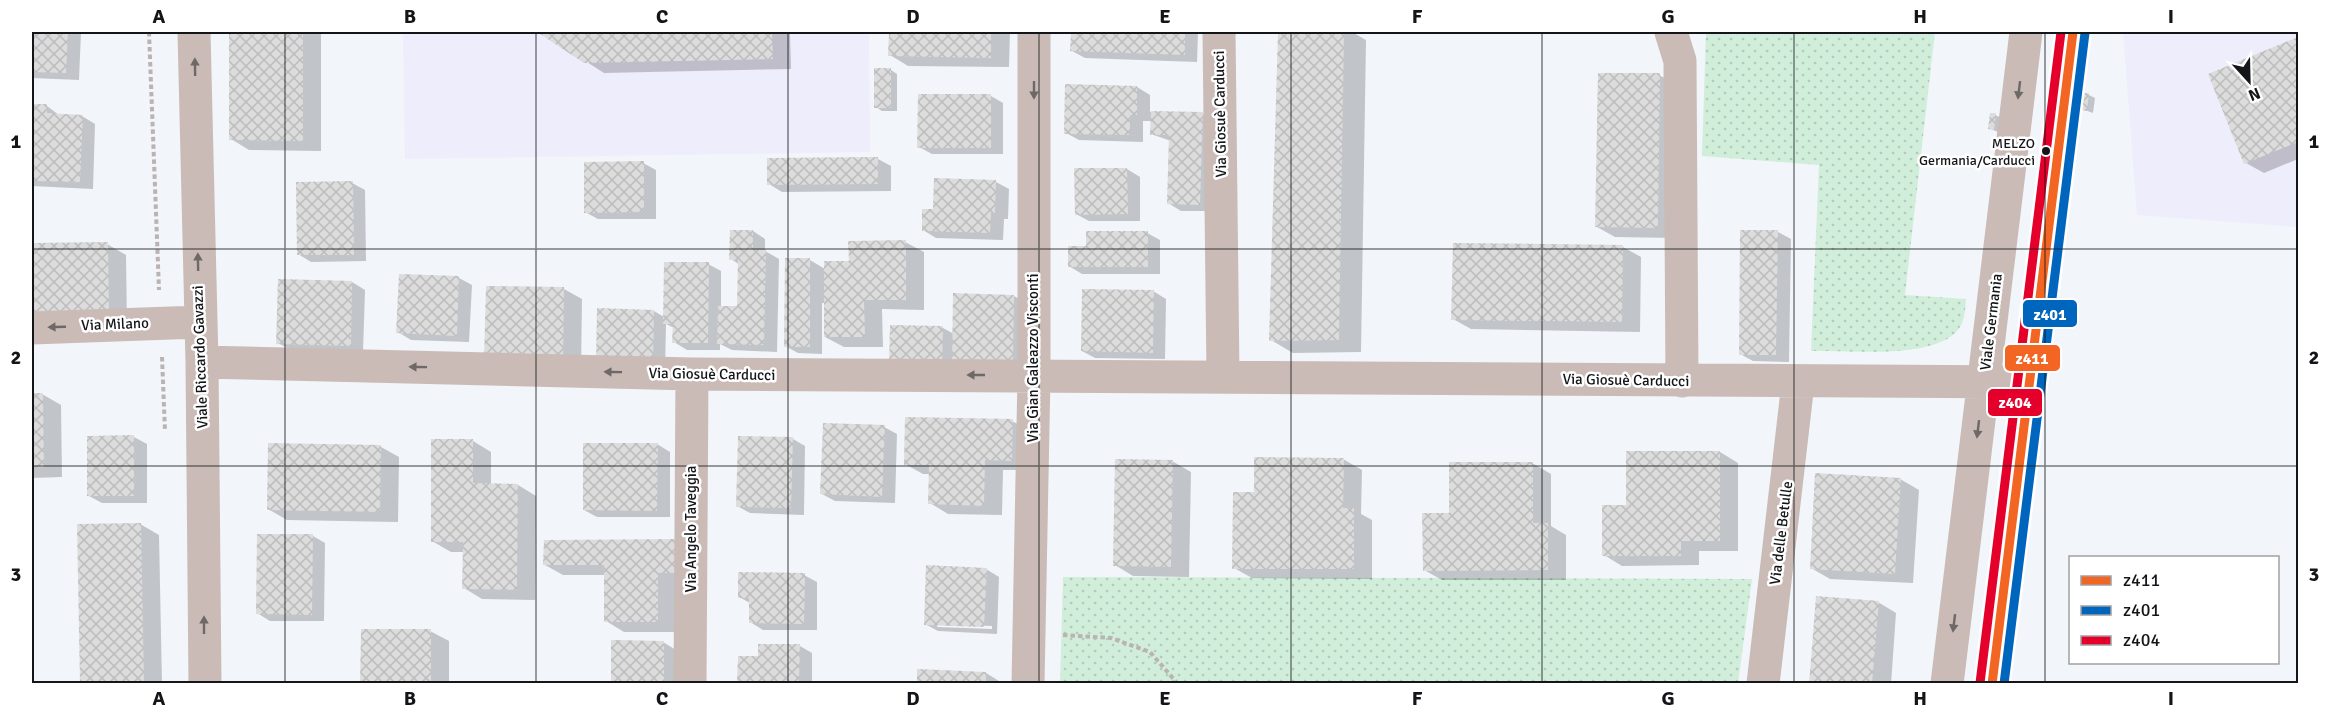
<svg xmlns="http://www.w3.org/2000/svg" width="2330" height="715" font-family="Signika,sans-serif">
	<style>
		.education { fill: #eeedfc }
		.grass { fill: url(#grass-dots) }
		.shadow { fill: #0003; fill-rule: evenodd }
		.building { fill: url(#building-cross-hatch) }
		.lines { fill: none; stroke-linecap: round; stroke-linejoin: round }
		.path { stroke: #bbb3b1; stroke-width: 4; stroke-dasharray: 4.5 3; stroke-linecap: butt }
		.minor { stroke: #cabbb6; stroke-width: 33 }
		.bus-1-casing { stroke: #fff; stroke-width: 14 }
		.bus-2-casing { stroke: #fff; stroke-width: 14 }
		.bus-3-casing { stroke: #fff; stroke-width: 14 }
		.bus-1 { stroke: #f26522; stroke-width: 9 }
		.bus-2 { stroke: #0065bd; stroke-width: 9 }
		.bus-3 { stroke: #e4002b; stroke-width: 9 }
		.oneway { fill: #6e6867 }
		.grid { fill: none; stroke: #131518; stroke-width: 1.5; stroke-opacity: 0.55 }
		.bus-dot { fill: #131518; stroke: #fff; stroke-width: 2 }
		.labels { text-anchor: middle; dominant-baseline: central; stroke-width: 5; stroke-linejoin: round; paint-order: stroke }
		.bus-label { font-size: 14px; fill: #131518; stroke: #fff; text-anchor: end }
		.street-label { font-size: 15px; fill: #131518; stroke: #fff }
		.line-badge { stroke: #fff; stroke-width: 2 }
		.badge-label { font-size: 16px; text-anchor: middle; font-weight: bold; fill: #fff }
		.neatline { fill: none; stroke: #131518; stroke-width: 2 }
		.grid-label { font-size: 20px; text-anchor: middle; font-weight: bold; fill: #131518 }
	</style>
	<defs>
		<pattern id="grass-dots" width="8" height="8" patternUnits="userSpaceOnUse" patternTransform="scale(1.5)"><rect width="8" height="8" fill="#d1eedb"/><path d="M2 2h.1M6 6h.1" fill="none" stroke="#b3cbbb" stroke-width="1.8" stroke-linecap="round"/></pattern>
		<pattern id="building-cross-hatch" width="8" height="8" patternUnits="userSpaceOnUse" patternTransform="scale(1.5)"><rect width="8" height="8" fill="#dcdcdd"/><path d="M0 0l8 8M0 8l8-8" fill="none" stroke="#bcbcbd"/></pattern>
	</defs>
	<rect width="100%" height="100%" fill="#f2f5fa"/>
	<path class="education" d="M403,32h466l1,120 -465,7z
		M2123,32h175v195l-161,-12z"/>
	<path class="grass" d="M1706,32h229l-30,263 61,4c-1,11 -1,22 -8,31 -25,30 -109,20 -147,21l8,-186 -117,-9z
		M1063,577l689,2 -14,104 -678,1z"/>
	<path class="shadow" d="M32,32h49l-2,48 -47,-2z
		M231,32h90v119l-72,-1 -18,-11z
		M540,32h250l1,37 -187,4z
		M890,32h120l-1,35 -101,-1 -18,-11z
		M1072,32h126l-1,30 -112,-4 -13,-7z
		M1280,32h72l14,8 -5,312 -68,1 -22,-13z
		M2298,39v120l-34,14 -18,-10 -36,-88z
		M891,70l6,4v37h-15l-6,-4z
		M1659,75l19,10 -2,153 -61,-1 -18,-10z
		M1137,87l13,8v17l53,2 13,7 -3,90h-32l-13,-8 3,-62 -20,-7 1,-13h-9v21l-64,-2 -13,-7z
		M2089,95l6,3 -2,15 -11,-4z
		M991,96l12,7v51h-71l-13,-7z
		M32,105l15,1 12,9 23,1 13,8 -2,65 -61,-3z
		M1995,115l7,3 -2,15 -11,-5z
		M878,159l13,7v25l-109,1 -13,-8z
		M643,163l13,7v49h-58l-13,-7z
		M1127,169l13,8v44h-51l-13,-7z
		M935,180l61,2 13,7 -1,30h-4l-1,21 -67,-2 -13,-8 11,-19z
		M352,183l13,7 1,71 -55,1 -13,-8z
		M753,231l12,8v12l14,8 -2,93 -45,-2 -12,-6v6h-33l-13,-8v-14l-8,-4 -1,47 -55,-2 44,-58 10,6 44,-53 13,7v36h18l1,-42 -9,-6z
		M1778,232l13,7 -2,123 -36,-1 -13,-7z
		M1147,233l13,7v34h-78l-13,-8 19,-19z
		M905,242l19,10v58l-42,-1 1,38h-39l-19,-10v-34h-3v51l-24,-1 -13,-7 25,-86 15,9z
		M107,244l19,11 1,72 -95,2v-84z
		M1623,247l18,10 -1,75 -169,-3 -18,-10z
		M459,278l13,7 -3,57 -58,-2 -13,-8z
		M352,282l13,8 -2,62 -72,-2 -13,-7z
		M564,289l18,10 -1,72 -77,-1z
		M1153,291l13,8 -1,60 -70,-1 -13,-7z
		M1014,296l13,7 -2,69 -122,-1 -11,-44 51,1 11,6z
		M42,394l19,11 1,72 -30,1v-83z
		M1012,421l19,10 -1,39h-27l-1,45 -54,-1 -18,-11 1,-29h-8l-18,-10z
		M884,427l13,7 -2,69 -60,-2 -13,-7z
		M134,437l13,7v59h-45l-13,-7z
		M793,439l12,7 -1,69 -54,-2 -13,-7z
		M473,441l18,11v33h27l18,11 -1,104 -53,-1 -18,-11v-36h-13l-19,-11z
		M657,444l13,8v65h-73l-13,-7z
		M381,447l18,10 -1,65 -111,-2 -19,-11z
		M1720,452l18,11v88h-39v14l-77,1 -18,-11 23,-49z
		M1343,459l19,11 -1,44 11,6v59l-120,-1 -18,-10 21,-75z
		M1172,461l19,11 -2,105 -56,-1 -18,-11z
		M1532,463l19,11v52l15,9v45h-124l-18,-10 27,-55z
		M1900,479l19,11 -6,93 -83,-4 -19,-11z
		M140,524l19,11 3,149h-80z
		M313,536l12,7 -1,78h-54l-13,-8z
		M683,540l-7,92h-52l-18,-11 -1,-46h-42l-18,-10z
		M986,569l13,8 -2,57 -59,-3 -13,-7zM937,624l55,2v3l-55,-2z
		M804,575l13,7v48h-54l-13,-8v-19l-11,-6z
		M1878,602l18,11 -5,71h-81z
		M430,631l19,10v43h-87z
		M663,642l13,8v34h-64z
		M800,646l12,7v31h-73z
		M986,673l13,8v3h-81z"/>
	<path class="building" d="M32,32h36l-2,41 -34,-1z
		M229,32h74v109l-74,-1z
		M537,32h235l1,27 -189,4z
		M889,32h102v26l-103,-2z
		M1071,32h114v23l-115,-4z
		M1278,32h66l-5,308 -70,1z
		M2298,37v105l-54,22 -36,-90z
		M874,68h17v40h-17z
		M1598,73h62l-2,155 -63,-1z
		M1065,84l72,2v29h-7v20l-66,-1z
		M2082,93h7l-2,18 -7,-1z
		M918,94h73v54h-74z
		M32,104h15v9l36,2 -3,67 -48,-1z
		M1151,111l52,1 -3,93 -33,-1 2,-69h-19z
		M1990,113h6l-2,17 -6,-1z
		M878,157v27l-111,1v-27z
		M644,161v51l-60,1v-51z
		M1074,168h53l1,46 -53,1z
		M934,178l62,2 -1,33h-4l-1,20 -68,-2v-22h11z
		M353,181l1,74h-57l-1,-73z
		M730,230h23v20h13l-2,95 -47,-1 1,-38h19l1,-46h-9z
		M1740,230h38l-2,125h-37z
		M1086,231h62v36h-80v-21h18z
		M906,240v60h-42l1,37h-41v-76h25l-1,-20z
		M108,242l1,76 -77,1v-76z
		M1453,243l170,2 -1,77 -171,-2z
		M785,258h25v89h-26z
		M664,262h45l-1,81h-36l1,-19h-10z
		M399,274l60,2 -2,60 -61,-3z
		M278,279l74,2 -1,65 -75,-2z
		M486,286l78,1 -1,75 -79,-2z
		M1082,289l72,1 -1,63 -72,-2z
		M953,293l61,2 -1,71 -61,-1z
		M597,308l57,2 -1,54 -57,-1z
		M890,325l53,1 -1,40 -53,-1z
		M32,393h11l1,74 -12,1z
		M905,417l108,2 -1,42 -27,-1 -1,46 -56,-2 1,-39h-25z
		M823,423l62,2 -3,72 -62,-3z
		M134,435v61h-47v-60z
		M738,436l55,1 -2,71 -55,-1z
		M431,439h42v44l45,1 -1,106 -55,-1 1,-47h-32z
		M268,443l113,2 -1,67 -113,-2z
		M583,443h75l-1,68 -74,-1z
		M1626,451h94v90h-39v15h-79v-51h24z
		M1254,457l90,1 -1,50h11v61h-122l1,-77h21z
		M1115,459l58,1 -2,107 -58,-1z
		M1449,462h84v61h15v47l-125,1 -1,-58h27z
		M1815,473l86,5 -6,96 -85,-5z
		M141,523l3,161h-64l-3,-160z
		M257,534h56l-1,81 -56,-1z
		M683,539v34h-25v49h-54v-57h-61l1,-25z
		M926,565l61,3 -3,59 -60,-2z
		M738,572l67,1 -1,51 -55,-1v-25h-11z
		M1816,596l63,5 -7,83h-63z
		M361,629h70v55h-71z
		M611,640l53,1v43h-53z
		M758,644h42l-1,40h-62l1,-28h20z
		M917,669l69,3v12h-69z"/>
	<g class="lines">
		<path class="path" d="M149,32l10,258
			M162,357l3,74
			M1063,635l48,3 39,14 28,32"/>
		<path class="minor" d="M194,32l8,330 3,322
			M1219,32l4,344
			M1671,32l9,29 2,320
			M32,328l167,-6
			M202,362l490,12 1338,8
			M690,684l2,-310
			M1028,684l6,-309v-343
			M1763,684l35,-301
			M1947,684l79,-652
			M1992,684l81,-652"/>
		<g class="bus-1-casing">
			<path id="bus-1" d="M1992,684l81,-652"/>
		</g>
		<g class="bus-2-casing">
			<path id="bus-2" d="M2004,684l81,-651"/>
		</g>
		<g class="bus-3-casing">
			<path id="bus-3" d="M1980,683l81,-651"/>
		</g>
		<use href="#bus-1" class="bus-1"/>
		<use href="#bus-2" class="bus-2"/>
		<use href="#bus-3" class="bus-3"/>
	</g>
	<defs><path id="oneway-solid" d="M-6-.8H1V-3.2L6.5 0L1 3.2V.8H-6Z" transform="scale(1.5)"/></defs>
	<g class="oneway">
		<use href="#oneway-solid" transform="translate(195 67) rotate(-91)"/>
		<use href="#oneway-solid" transform="translate(1034 90) rotate(90)"/>
		<use href="#oneway-solid" transform="translate(2019 90) rotate(97)"/>
		<use href="#oneway-solid" transform="translate(198 262) rotate(-91)"/>
		<use href="#oneway-solid" transform="translate(57 327) rotate(178)"/>
		<use href="#oneway-solid" transform="translate(418 367) rotate(-179)"/>
		<use href="#oneway-solid" transform="translate(613 372) rotate(-179)"/>
		<use href="#oneway-solid" transform="translate(976 375) rotate(-180)"/>
		<use href="#oneway-solid" transform="translate(1978 429) rotate(97)"/>
		<use href="#oneway-solid" transform="translate(1954 623) rotate(97)"/>
		<use href="#oneway-solid" transform="translate(204 625) rotate(-90)"/>
	</g>
	<path class="grid" d="M285,32v652M536,32v652M788,32v652M1039,32v652M1291,32v652M1542,32v652M1794,32v652M2045,32v652M32,249h2266M32,466h2266"/>
	<circle class="bus-dot" cx="2046" cy="151" r="5"/>
	<g class="labels">
		<g class="bus-label">
			<text x="2035" y="143">MELZO<tspan x="2035" dy="17">Germania/Carducci</tspan></text>
		</g>
		<g class="street-label">
			<text transform="translate(1220 114) rotate(-91)">Via Giosuè Carducci</text>
			<text transform="translate(1991 322) rotate(-83)">Viale Germania</text>
			<text transform="translate(115 324) rotate(-2)">Via Milano</text>
			<text transform="translate(200 357) rotate(-92)">Viale Riccardo Gavazzi</text>
			<text transform="translate(1033 358) rotate(-90)">Via Gian Galeazzo Visconti</text>
			<text transform="translate(712 374) rotate(1)">Via Giosuè Carducci</text>
			<text transform="translate(1626 380) rotate(1)">Via Giosuè Carducci</text>
			<text transform="translate(691 529) rotate(-90)">Via Angelo Taveggia</text>
			<text transform="translate(1781 533) rotate(-83)">Via delle Betulle</text>
		</g>
	</g>
	<g class="line-badge">
		<rect x="2022" y="299" width="56" height="29" rx="6" fill="#0065bd"/>
		<rect x="2004" y="344" width="57" height="28" rx="6" fill="#f26522"/>
		<rect x="1987" y="388" width="56" height="29" rx="6" fill="#e4002b"/>
	</g>
	<g class="badge-label">
		<text x="2050" y="320">z401</text>
		<text x="2032" y="364">z411</text>
		<text x="2015" y="408">z404</text>
	</g>
	<rect width="2330" height="715" fill="none" stroke="#ffffff" stroke-width="66"/>
	<rect x="2069" y="556" width="210" height="108" fill="#ffffff" stroke="#a1a1a3" stroke-width="1.5"/>
	<rect x="2081" y="576" width="30" height="9" fill="#f26522" stroke="#a1a1a3" stroke-width="1.5"/>
	<text x="2123" y="586" font-size="18" fill="#131518">z411</text>
	<rect x="2081" y="606" width="30" height="9" fill="#0065bd" stroke="#a1a1a3" stroke-width="1.5"/>
	<text x="2123" y="616" font-size="18" fill="#131518">z401</text>
	<rect x="2081" y="636" width="30" height="9" fill="#e4002b" stroke="#a1a1a3" stroke-width="1.5"/>
	<text x="2123" y="646" font-size="18" fill="#131518">z404</text>
	<g transform="translate(2249 81) rotate(158)" stroke="#ffffff" stroke-width="4.5" paint-order="stroke">
	<path d="M0-4.5L10 22L0 15L-10 22Z" fill="#131518"/>
	<text y="-9" font-size="16" font-weight="bold" text-anchor="middle" fill="#131518">N</text>
	</g>
	<rect x="33" y="33" width="2264" height="649" class="neatline"/>
	<g class="grid-label">
		<text x="159" y="23">A</text>
		<text x="410" y="23">B</text>
		<text x="662" y="23">C</text>
		<text x="913" y="23">D</text>
		<text x="1165" y="23">E</text>
		<text x="1417" y="23">F</text>
		<text x="1668" y="23">G</text>
		<text x="1920" y="23">H</text>
		<text x="2171" y="23">I</text>
		<text x="16" y="148">1</text>
		<text x="2314" y="148">1</text>
		<text x="16" y="364">2</text>
		<text x="2314" y="364">2</text>
		<text x="16" y="581">3</text>
		<text x="2314" y="581">3</text>
		<text x="159" y="705">A</text>
		<text x="410" y="705">B</text>
		<text x="662" y="705">C</text>
		<text x="913" y="705">D</text>
		<text x="1165" y="705">E</text>
		<text x="1417" y="705">F</text>
		<text x="1668" y="705">G</text>
		<text x="1920" y="705">H</text>
		<text x="2171" y="705">I</text>
	</g>
</svg>
